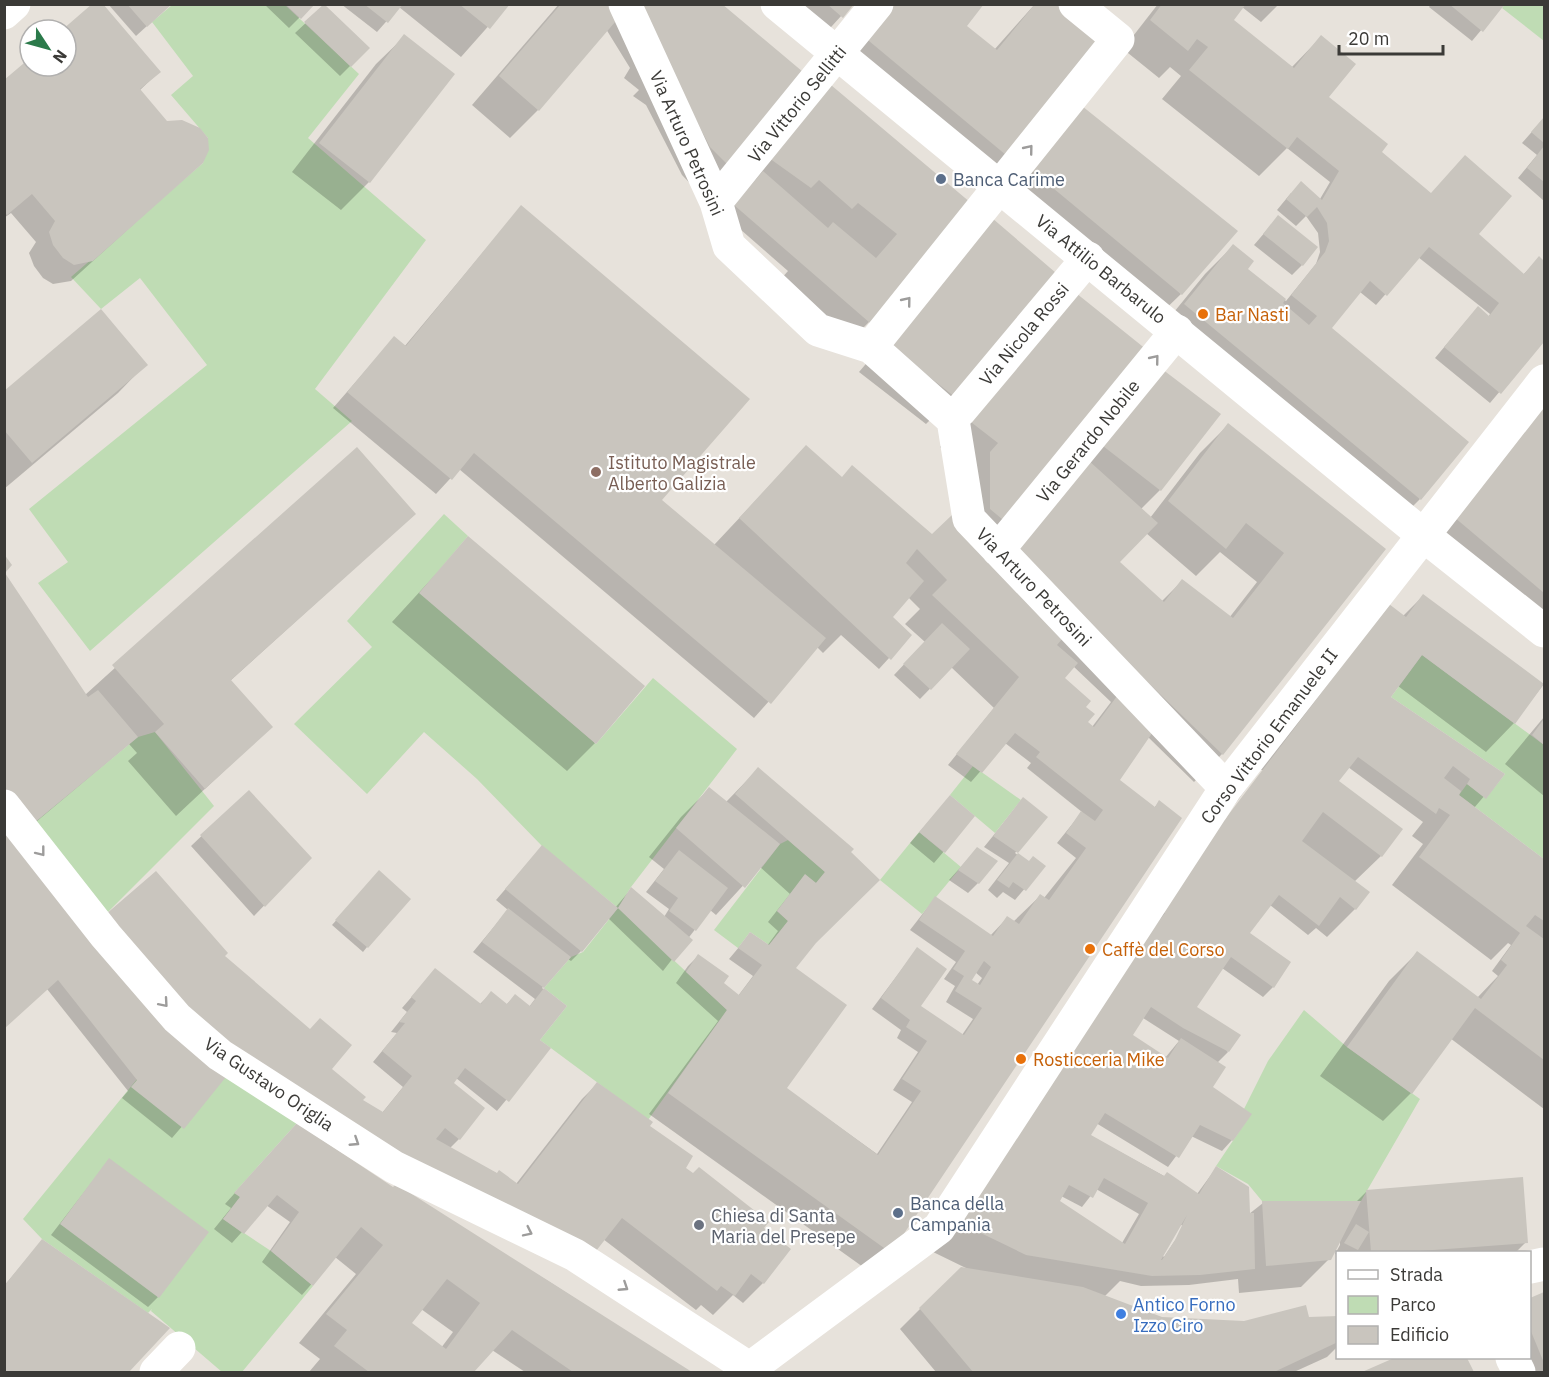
<svg xmlns="http://www.w3.org/2000/svg" width="1549" height="1377" font-family="'IBM Plex Sans',sans-serif">
	<style>
		.green { fill: #bfdcb4 }
		.shadow { fill: #0003; fill-rule: evenodd }
		.building { fill: #c9c5be; fill-rule: evenodd }
		.lines { fill: none; stroke-linecap: round; stroke-linejoin: round }
		.street { stroke: #fff; stroke-width: 33 }
		.secondary { stroke: #fff; stroke-width: 33 }
		.oneway { stroke: #9d9c9b }
		.service-dot { fill: #5c6f8a; stroke: #fff; stroke-width: 2 }
		.food-dot { fill: #e8710a; stroke: #fff; stroke-width: 2 }
		.education-dot { fill: #8d6e63; stroke: #fff; stroke-width: 2 }
		.worship-dot { fill: #6b7280; stroke: #fff; stroke-width: 2 }
		.shop-dot { fill: #3f7fe0; stroke: #fff; stroke-width: 2 }
		.labels { text-anchor: middle; dominant-baseline: central; stroke-width: 4.5; stroke-linejoin: round; paint-order: stroke }
		.street-label { font-size: 18px; fill: #3b3a37; stroke: #fff }
		.service-label { font-size: 18px; fill: #4e5e75; stroke: #fff; text-anchor: start }
		.food-label { font-size: 18px; fill: #c56008; stroke: #fff; text-anchor: start }
		.education-label { font-size: 18px; fill: #785e54; stroke: #fff; text-anchor: start }
		.worship-label { font-size: 18px; fill: #5b616d; stroke: #fff; text-anchor: start }
		.shop-label { font-size: 18px; fill: #366cbe; stroke: #fff; text-anchor: start }
	</style>
	<rect width="100%" height="100%" fill="#e7e2db"/>
	<path class="green" d="M1505,4l39,1v36l-42,-33z
		M172,5h113l74,69 -51,64 118,102 -111,149 37,32 -262,230 -52,-68 30,-21 -39,-53 178,-144 -67,-87 -39,31 -30,-32 132,-114 5,-25 -37,-43 22,-19 -41,-54z
		M444,514l24,22 -48,57 176,151 57,-66 84,71 -106,138 -13,21 109,102 -79,110 -108,-80 27,-34 -23,-18 27,-31 12,-5 35,-44 -76,-62 -65,-67 -53,-47 -57,62 -73,-70 78,-77 -25,-26z
		M1422,655l122,90v114l-85,-64 8,-11 19,14 19,-24 -114,-77z
		M155,732l59,74 -109,109 -71,-92 104,-86z
		M973,766l48,34 -26,33 -45,-38z
		M919,832l42,35 -39,47 -42,-34z
		M788,840l37,32 -9,11 -11,-8 -28,36 11,10 -19,24 -19,-13 -12,16 -24,-18 66,-86z
		M1304,1010l43,37 73,52 -59,102h-99l-14,-17 -32,-18 35,-52 -7,-5 24,-48z
		M177,1030l120,93 -62,69 5,5 -17,22 48,32 42,35 -71,86h-20l-71,-61 1,-2 -4,4 -106,-74 -19,-20z"/>
	<path class="shadow" d="M94,4l65,68 -20,19 63,71 -131,119 -18,3 -10,-6 -9,-12 -5,-13 7,-11 -25,-29 -7,5v-136l26,-22v6h36l-2,-36z
		M108,4h63l-35,32z
		M264,4h49l-24,24z
		M341,4h167l-47,53 -62,-50 -22,25z
		M559,4h160l88,73 -103,121 -22,-23 -36,-70 -13,-9 6,-6 -15,-12 6,-10 -24,-39 -68,81 -28,28 -38,-33z
		M783,4h69l-30,33z
		M887,4l78,22 29,24 41,-46 -25,155 -28,28 -146,-122z
		M1158,4h121l-18,18 -19,-15 -10,13 59,48 30,-31 6,61 53,54 143,123 16,-17 5,5v76l-54,64 -55,-45 33,-39 20,-1 2,-4 -72,-57 -42,48 -16,-13 -30,36 90,171 -28,28 -235,-194 48,-59 28,-28 13,23 40,32 30,-37 4,-12 -2,-19 -12,-17 -10,10 -19,-16 14,-17 29,6 10,-17 -43,-34 -28,28 -97,-77 19,-23 -11,-9 -11,11 -36,-29z
		M1431,4h72l-31,37 -43,-34z
		M324,6l44,42 -28,28 -45,-43z
		M405,36l-36,146 -28,28 -49,-38 84,-108z
		M803,115l166,88 -100,119 -28,28 -70,-60 17,-19 -63,-55z
		M1544,118v83l-26,-23 19,-23 -15,-12z
		M1054,136l127,158 -29,28 -149,-124z
		M521,207l139,293 54,45 92,-98 36,31 90,58 20,-19 19,-45 -31,-25 103,-128 91,80 26,91 -19,19 9,9 50,-65 28,-28 156,125 -162,204 -28,28 -46,-45 -31,43 37,28 5,-6 -289,470 -221,-158 69,-93 -42,-38 12,-17 10,-10 24,27 16,13 15,-20 -24,-17 21,-25 17,12 11,-15 -10,-9 22,-28 -30,-27 -44,48 -6,-5 -47,61 -55,-53 -27,33 -10,10 -3,-2 -26,29 23,18 -27,34 11,8 -52,63 -41,-33 -4,5 7,56 -9,9 66,36 66,-85 15,-15 51,43 36,41 78,61 1,54 -20,20 -10,-8 -20,20 -12,-10 -5,5 -93,-71 -201,-60 -179,-223 138,145 21,12 21,-26 -30,-25 24,-29 -6,-1 16,-20 -5,-4 33,-38 44,35 12,-12 15,12 9,-9 14,11 6,-8 -62,-47 35,-42 -12,-10 36,-42 83,50 16,-19 33,28 5,-8 -23,-17 18,-23 -15,-12 32,-40 28,-28 17,13 32,-33 94,80 -37,94 -21,25 -9,120 92,66 35,-52 -19,-12 25,-38 -21,-14 4,-8 -29,-21 45,-60 2,58 43,28 11,-16 -27,-17 9,-16 -11,-7 12,-17 -46,-32 25,-32 55,38 17,-18 6,4 27,-26 4,2 32,-40 -19,-15 25,-31 -55,-44 4,-5 -26,-20 -34,39 -23,-17 46,-57 -43,-41 -31,32 -26,-24 31,-33 -20,-18 15,-15 -12,-12 -17,21 19,17 -31,34 -38,-34 -18,18 -6,-6 -63,71 -295,-249 -23,25 -103,-86 61,-70 10,9zM1146,533l50,43 24,-24 37,30 -28,36 -47,-37 -21,21 -44,-40zM1073,666l38,36 -19,25 -6,-5 -2,-15 -21,-29zM975,972l7,6 -5,7 -8,-5z
		M1278,217l24,48 -10,10 -38,-30z
		M964,248l-10,148 -28,28 -67,-52z
		M146,364l-28,29 -114,96v-96z
		M1544,395v226l-117,-75z
		M357,449l57,65 -184,167 41,46 -95,89 -48,-55 9,-8 -8,-9 -105,88 -20,-23v-234l81,120z
		M469,538l126,205 -28,28 -175,-149z
		M1423,596l120,89 -29,38 -28,29 -88,-66 -9,12 114,76 -29,34 70,52v249l-94,-71 -39,55 -28,28 -63,-45 69,-95 28,-28 60,45 21,-22 -6,-5 19,-26 -3,-2 -17,17 -99,-75 31,-41 -11,-8 11,-14 -75,-55 -10,14 43,75 -27,26 1,27 -28,28 -11,-9 -8,7 -38,-30 -22,29 41,29 -16,24 -10,10 -41,-29 -27,39 33,45 -11,11 -6,25 21,52 -10,11 -31,-15 -23,31 -72,-44 -7,12 108,59 19,-26 33,46 14,-11 93,-1 10,-10 160,50 -10,10h-178v3l-3,-1 5,-9v-6l-11,20 -28,28 -62,6 -1,-14 -49,6 -48,1 -21,-5 -16,16 58,22 82,4 94,-6v29l-11,11 -33,15h-358l-36,-43 20,-20 50,-39 -39,-19 271,-409 159,-208 42,-18zM1260,770h4l-38,51 -2,-2zM1143,1018l36,23 -14,17 -34,-22zM1096,1189l43,25 -17,29 -64,-41 3,-6 21,11zM1180,1224l4,3 -20,30 -2,-2z
		M1544,717v79l-39,-32z
		M248,792l62,66 -56,58 -63,-70z
		M950,797l23,20 -39,46 -24,-20z
		M1023,799l23,18 -31,36 13,10 16,3 -29,34 -12,-8 -6,6 -9,-8 21,-27 -25,-16z
		M4,825l224,248 -56,65 -50,-40 6,-7 -81,-102z
		M977,849l1,34 -10,10 -19,-13z
		M375,877l-8,70 -4,5 -31,-27z
		M287,1135l106,53 155,93 141,91h-164l-33,-22 -20,22h-163l11,-13 -21,-16 57,-69 -21,-17 -33,38 -40,-33 28,-40 -24,-17 -34,38 -18,-14 17,-21 -6,-4zM421,1309l32,23 -12,16 -31,-25z
		M109,1160l49,137 -10,10 -97,-72z
		M42,1241l126,87 -41,44h-123v-86z
		M1544,1294v78h-24l10,-14v-58z
		M1398,1358h68l6,14h-106z"/>
	<path class="building" d="M92,4h11l58,68 -21,17 27,32 15,-1 18,8 8,10 1,12 -6,13 -110,98 -19,4 -11,-7 -10,-13 -4,-13 6,-11 -23,-27 -25,21 -3,-3v-132l26,-22v8h36v-36h-4z
		M127,4h45l-25,23z
		M285,4h30l-14,15z
		M324,4l46,44 -19,19 -47,-45z
		M364,4h39l-15,19z
		M459,4h51l-20,25z
		M561,4h47l13,11 -82,96 -40,-35z
		M636,4h86l87,73 -75,94 -24,-24z
		M827,4h27l-11,14z
		M890,4h94l-17,22 30,24 38,-46h23l50,41 -96,115 -149,-124z
		M1162,4h84l-12,16 60,48 27,-33 35,29 -27,33 59,47 -6,8 49,41 34,-38 47,41 -33,38 45,40 15,-18 5,5v81l-43,52 -57,-47 34,-41 11,10 10,-13 -70,-56 -42,49 -17,-15 -38,47 137,114 -48,58 -237,-196 49,-60 21,17 -6,8 38,30 -3,4 26,22 8,-9 -26,-21 34,-43 4,-11 -2,-18 -10,-16 -10,10 -21,-18 15,-18 21,19 17,-29 -42,-34 -9,12 -99,-79 19,-23 -11,-8 -9,12 -38,-31z
		M1449,4h56l-22,28z
		M404,34l51,40 -85,109 -51,-40z
		M831,85l140,118 -101,120 -136,-118 29,-34 65,57 5,-6 43,36 21,-24 -39,-31 -6,6 -33,-29 -8,8 -42,-30z
		M1082,106l156,125 -56,64 -152,-126z
		M1544,117v26l-13,-11z
		M1544,146v36l-17,-14z
		M521,205l229,194 -88,101 164,138 -55,66 -297,-251 -22,27 -105,-88 47,-56 12,10z
		M1278,215l40,32 -15,19 -40,-32z
		M992,218l64,55 -101,124 -69,-54z
		M1071,289l76,61 -139,174 -18,-15v-57l8,-9 -31,-24z
		M101,309l47,56 -116,98 -28,-33v-39z
		M1162,369l59,45 -60,77 -58,-45z
		M1544,401v192l-90,-76z
		M1228,423l158,126 -163,206 -148,-143 -60,-65 73,-87 70,63 -38,39 44,40 18,-23 51,39 51,-65 -38,-30 -20,26 -58,-48z
		M806,445l36,32 10,-12 80,69 20,-19 116,117 -11,13 21,18 -13,15 26,23 -5,6 9,7 -7,8 6,5 26,-35 37,34 -37,54 35,27 4,-7 23,18 -291,435 -223,-160 59,-83 -41,-38 12,-18 31,22 -5,7 15,12 23,-30 -24,-17 12,-16 19,13 19,-24 -11,-10 28,-37 11,9 9,-11 -90,-78 23,-27 96,82 -3,3 29,28 -64,63 -20,25 51,37 -60,83 91,67 43,-64 -19,-12 25,-38 -21,-14 4,-7 -29,-22 36,-51 30,22 -26,37 43,29 18,-27 -27,-17 9,-15 -11,-7 12,-18 -46,-31 16,-24 58,40 14,-20 12,8 21,-30 9,6 37,-52 -20,-15 15,-22 14,10 8,-11 -67,-53 4,-5 -25,-19 -33,40 -26,-19 63,-77 -87,-82 15,-15 -30,-31 -11,14 18,18 -31,36 19,18 -21,25 -152,-142zM984,961l7,6 -11,18 -8,-5z
		M357,447l59,67 -185,166 42,47 -68,62 -50,-57 9,-8 -52,-59z
		M468,536l177,150 -49,58 -177,-151z
		M4,554l8,11 -7,8 83,124 10,-7 40,47 -104,86 -30,-37z
		M1423,594l121,90 -29,40 -93,-69 -31,42 114,77 -19,25 -19,-15 3,-5 -17,-13 -9,12 17,13 -2,4 85,64v62l-9,-6 -9,11 18,13v121l-69,-52 -63,86 -65,-47 70,-96 64,48 26,-34 -6,-5 19,-27 -101,-76 31,-42 -11,-7 -3,6 -78,-57 -19,24 64,48 -21,28 -59,-45 -21,29 68,51 -14,18 -16,-13 -21,29 -40,-31 -29,38 41,29 -17,26 -43,-31 -34,50 44,28 -12,17 -46,-24 -32,-21 -18,28 35,23 13,-20 45,29 -13,20 39,27 -19,27 -33,-16 -21,33 -74,-45 -14,22 73,41 3,-4 32,22 17,-28 33,21 1,26h4l1,56 -55,6 -48,1 -126,-21 -68,-33 170,-260 37,-49 -5,-3 69,-96 160,-210 17,13zM1104,1178l44,25 -23,41 -65,-43 9,-16 24,13zM1187,1215l-12,25 -13,20h-1z
		M942,623l28,26 -39,41 -28,-26z
		M1544,719v26l-12,-10z
		M709,787l71,57 -35,44 -69,-60z
		M249,790l63,68 -47,49 -65,-72z
		M950,795l25,21 -30,37 -26,-21z
		M1023,797l25,20 -30,36 -25,-17z
		M4,822l226,250 -46,57 -53,-42 6,-7 -79,-100 -54,49z
		M542,845l76,63 -36,44 -77,-63z
		M977,847l21,14 -19,23 -21,-14z
		M679,850l49,38 -32,43 -27,-20 9,-13 -23,-17z
		M1018,853l11,8 4,-5 13,10 -20,25 -13,-9 -4,6 -12,-8z
		M379,870l32,29 -43,49 -33,-28z
		M156,871l72,82 -3,3 85,73 10,-11 32,27 -20,24 34,28 -3,3 20,12 29,-36 -30,-25 23,-28 -6,-1 17,-21 -5,-4 24,-29 46,36 10,-13 16,13 8,-10 15,12 14,-18 23,18 -27,34 11,8 -42,54 -44,-34 -11,15 31,25 -25,32 -15,-12 -9,11 61,34 2,-3 19,14 79,-102 56,40 -3,4 43,30 -7,12 7,5 6,-6 70,55 -5,6 27,21 -27,35 -13,-10 -16,22 -14,-10 -4,5 -95,-73 -26,33 -184,-81 -160,-104 -75,-68 -72,-83z
		M631,887l62,53 -19,22 -56,-54z
		M508,908l63,49 -27,31 -62,-46z
		M297,1123l96,64 3,-3 296,188h-119l-61,-42 -38,42h-105l-35,-26 13,-16 -21,-16 57,-69 -22,-18 -48,59 -42,-35 28,-39 -22,-17 -33,39 -21,-15 17,-22 -6,-4zM447,1279l33,24 -34,46 -34,-26z
		M109,1158l100,74 -50,66 -99,-74z
		M1523,1177l5,66 -122,9h-35l-5,-62z
		M1262,1201h99l-30,59 -65,6z
		M1356,1224l13,8 -11,18 -14,-7z
		M42,1239l128,89 -41,44h-125v-86z
		M961,1267l122,20 79,30 82,4 62,-16 3,12 29,-1v26l-64,30h-301l-54,-64z
		M1544,1292v71l-14,-34v-31z
		M1394,1358h73l7,14h-112z"/>
	<g class="lines">
		<path class="street" d="M625,4l91,198 13,44 89,84 53,17 82,73 16,99 257,269
			M4,13l10,-9
			M716,202l161,-198
			M871,347l247,-308 -43,-35
			M960,411l128,-153
			M998,550l179,-219
			M4,806l102,130 71,82 43,37 174,112 181,88 174,113
			M1530,1267l14,-3
			M1512,1358l7,14
			M156,1372l23,-24
			M745,1372l194,-144 287,-440 318,-407"/>
		<path class="secondary" d="M777,4l646,531 121,96"/>
	</g>
	<defs><path id="oneway-chevron" d="M-2-3.5L2.5 0L-2 3.5" fill="none" stroke-width="1.6" stroke-linecap="round" stroke-linejoin="round" transform="scale(1.5)"/></defs>
	<g class="oneway">
		<use href="#oneway-chevron" transform="translate(1029 149) rotate(-51)"/>
		<use href="#oneway-chevron" transform="translate(907 301) rotate(-51)"/>
		<use href="#oneway-chevron" transform="translate(1155 359) rotate(-51)"/>
		<use href="#oneway-chevron" transform="translate(41 852) rotate(52)"/>
		<use href="#oneway-chevron" transform="translate(164 1003) rotate(49)"/>
		<use href="#oneway-chevron" transform="translate(355 1142) rotate(33)"/>
		<use href="#oneway-chevron" transform="translate(528 1232) rotate(26)"/>
		<use href="#oneway-chevron" transform="translate(624 1287) rotate(33)"/>
	</g>
	<g class="service-dot">
		<circle cx="941" cy="179" r="6"/>
		<circle cx="898" cy="1213" r="6"/>
	</g>
	<g class="food-dot">
		<circle cx="1203" cy="314" r="6"/>
		<circle cx="1090" cy="949" r="6"/>
		<circle cx="1021" cy="1059" r="6"/>
	</g>
	<circle class="education-dot" cx="596" cy="472" r="6"/>
	<circle class="worship-dot" cx="699" cy="1225" r="6"/>
	<circle class="shop-dot" cx="1121" cy="1314" r="6"/>
	<g class="labels">
		<g class="street-label">
			<text transform="translate(797 104) rotate(-51)">Via Vittorio Sellitti</text>
			<text transform="translate(687 143) rotate(66)">Via Arturo Petrosini</text>
			<text transform="translate(1101 269) rotate(39)">Via Attilio Barbarulo</text>
			<text transform="translate(1024 334) rotate(-50)">Via Nicola Rossi</text>
			<text transform="translate(1088 441) rotate(-51)">Via Gerardo Nobile</text>
			<text transform="translate(1034 587) rotate(46)">Via Arturo Petrosini</text>
			<text transform="translate(1269 736) rotate(-53)">Corso Vittorio Emanuele II</text>
			<text transform="translate(269 1084) rotate(34)">Via Gustavo Origlia</text>
		</g>
		<g class="service-label">
			<text x="953" y="179">Banca Carime</text>
			<text x="910" y="1203">Banca della<tspan x="910" dy="21">Campania</tspan></text>
		</g>
		<g class="food-label">
			<text x="1215" y="314">Bar Nasti</text>
			<text x="1102" y="949">Caffè del Corso</text>
			<text x="1033" y="1059">Rosticceria Mike</text>
		</g>
		<g class="education-label">
			<text x="608" y="462">Istituto Magistrale<tspan x="608" dy="21">Alberto Galizia</tspan></text>
		</g>
		<g class="worship-label">
			<text x="711" y="1215">Chiesa di Santa<tspan x="711" dy="21">Maria del Presepe</tspan></text>
		</g>
		<g class="shop-label">
			<text x="1133" y="1304">Antico Forno<tspan x="1133" dy="21">Izzo Ciro</tspan></text>
		</g>
	</g>
	<rect width="1549" height="1377" fill="none" stroke="#3b3a37" stroke-width="12"/>
	<rect x="1336" y="1251" width="195" height="108" fill="#ffffff" stroke="#b1b0af" stroke-width="1.5"/>
	<rect x="1348" y="1270" width="30" height="9" fill="#ffffff" stroke="#b1b0af" stroke-width="1.5"/>
	<text x="1390" y="1281" font-size="18" fill="#3b3a37">Strada</text>
	<rect x="1348" y="1296" width="30" height="18" fill="#bfdcb4" stroke="#b1b0af" stroke-width="1.5"/>
	<text x="1390" y="1311" font-size="18" fill="#3b3a37">Parco</text>
	<rect x="1348" y="1326" width="30" height="18" fill="#c9c5be" stroke="#b1b0af" stroke-width="1.5"/>
	<text x="1390" y="1341" font-size="18" fill="#3b3a37">Edificio</text>
	<g transform="translate(48 48) rotate(126)"><circle r="28" fill="#ffffff" stroke="#b1b0af" stroke-width="1.5"/>
	<path d="M0-4.5L10 22L0 15L-10 22Z" fill="#2b7a4a"/>
	<text y="-9" font-size="16" font-weight="bold" text-anchor="middle" fill="#3b3a37">N</text>
	</g>
	<path d="M1339 45v9h104v-9" fill="none" stroke="#3b3a37" stroke-width="3"/>
	<text x="1348" y="45" font-size="18" fill="#3b3a37" stroke="#ffffff" stroke-width="4.5" paint-order="stroke">20 m</text>
</svg>
